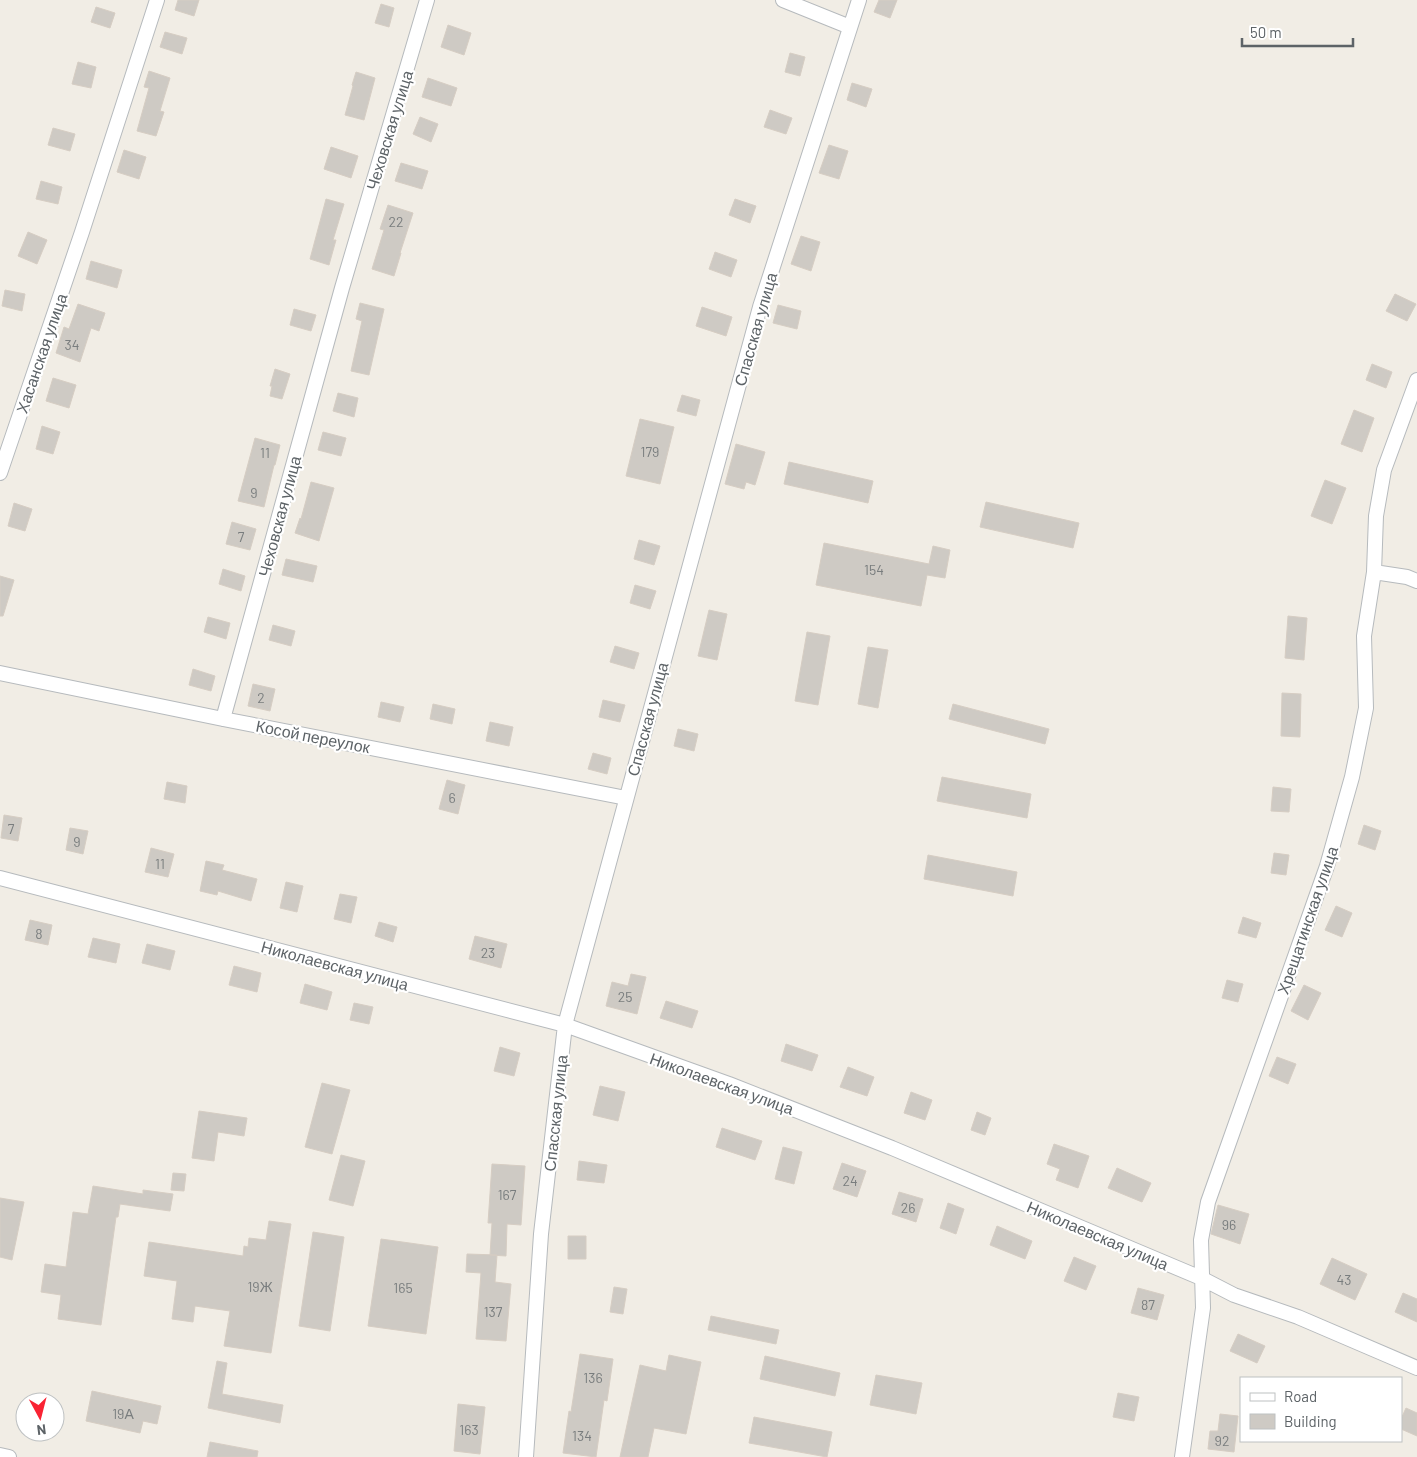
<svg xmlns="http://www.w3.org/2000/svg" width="1417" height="1457" font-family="Barlow,sans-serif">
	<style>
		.building { fill: #cecac4; stroke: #d6cdc3 }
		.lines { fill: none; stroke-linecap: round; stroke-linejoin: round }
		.street-casing { stroke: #b6babd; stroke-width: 16 }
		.street { stroke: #fff; stroke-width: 14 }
		.labels { text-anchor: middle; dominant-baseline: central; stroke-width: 4.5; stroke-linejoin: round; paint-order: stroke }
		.number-label { font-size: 14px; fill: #797d7e }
		.street-label { font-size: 16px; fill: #5d6367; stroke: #fff }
	</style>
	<rect width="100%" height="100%" fill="#f1ede5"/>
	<path class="building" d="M178,0h21l-5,16 -19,-6z
		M879,0h18l-7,18 -16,-6z
		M381,4l13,4 -5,19 -14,-4z
		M96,7l19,6 -5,15 -19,-6z
		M448,25l23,8 -7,22 -23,-8z
		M165,32l22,6 -5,16 -22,-7z
		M790,53l15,4 -5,19 -15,-4z
		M78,62l18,5 -5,21 -19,-4z
		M149,71l21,7 -10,33 4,1 -8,24 -19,-5 12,-43 -5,-1z
		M356,72l19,6 -11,42 -19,-5 8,-29 -1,-1z
		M428,78l29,10 -6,18 -29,-9z
		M852,83l20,6 -6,18 -19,-7z
		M770,110l22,8 -6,16 -22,-7z
		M420,117l18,7 -7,18 -18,-8z
		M53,128l22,6 -5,17 -22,-6z
		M829,145l19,6 -9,28 -20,-6z
		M331,147l27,9 -7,22 -27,-9z
		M124,150l22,7 -7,22 -22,-7z
		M401,163l27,8 -6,18 -27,-8z
		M41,181l21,6 -4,17 -22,-5z
		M326,199l18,5 -11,36h3l-7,25 -19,-6z
		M735,199l21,7 -6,17 -21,-8z
		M388,205l25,8 -13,40h1l-7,23 -22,-7 12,-39 -4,-1z
		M28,232l19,8 -10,24 -19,-8z
		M801,236l19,6 -9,29 -20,-7z
		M715,252l22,8 -6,17 -22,-8z
		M91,261l31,9 -5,18 -31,-9z
		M5,290l20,4 -3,17 -20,-5z
		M1395,294l21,10 -9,17 -21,-10z
		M360,303l24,6 -15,66 -18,-4 11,-50 -6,-2z
		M78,304l27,9 -6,18 -8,-3 -11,34 -24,-9 8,-26 5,2z
		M778,305l23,6 -4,18 -24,-6z
		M702,307l30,10 -6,19 -30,-10z
		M294,309l22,6 -5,16 -21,-6z
		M1372,364l20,8 -6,16 -20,-8z
		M275,369l15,5 -8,25 -12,-3 2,-10h-2z
		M53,378l23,7 -7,23 -23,-7z
		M338,393l20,5 -4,19 -21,-6z
		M682,395l18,5 -4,16 -19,-5z
		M1354,410l20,8 -12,34 -21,-8z
		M640,419l34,8 -14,57 -34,-8z
		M42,426l18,6 -7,22 -17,-5z
		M323,432l23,6 -5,18 -23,-6z
		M255,438l25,7 -5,20h-1l-10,42 -26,-6z
		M736,444l29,8 -10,33 -9,-3 -2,7 -19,-5z
		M789,462l84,19 -5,22 -84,-19z
		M1325,480l21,8 -14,36 -21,-8z
		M311,482l23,6 -15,53 -24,-8 5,-15 1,1z
		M986,502l93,21 -6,25 -93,-21z
		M14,503l18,6 -7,22 -17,-5z
		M232,522l24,7 -6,21 -24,-6z
		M639,540l21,6 -6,19 -20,-6z
		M824,543l105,21 4,-18 17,4 -5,28 -18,-3 -6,31 -105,-21z
		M286,559l31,7 -4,16 -31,-7z
		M223,569l22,7 -4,15 -22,-7z
		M0,576l14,4 -11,36h-3z
		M635,585l21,6 -6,18 -20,-6z
		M709,610l18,4 -10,46 -19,-4z
		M1288,616l19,2 -3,42 -19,-2z
		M208,617l22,6 -4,16 -22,-7z
		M273,625l22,6 -4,15 -22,-6z
		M807,632l23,4 -12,69 -23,-4z
		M615,646l24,7 -5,16 -24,-7z
		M868,647l20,3 -10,58 -20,-4z
		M193,669l22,7 -4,15 -22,-6z
		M253,684l22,5 -5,22 -22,-5z
		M1282,693l19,1 -1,43 -19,-1z
		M603,700l22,5 -5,17 -21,-5z
		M381,702l23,5 -4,15 -22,-5z
		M433,704l22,5 -3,15 -22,-5z
		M953,704l96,25 -4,15 -96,-25z
		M490,722l23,5 -4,19 -23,-5z
		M678,729l20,5 -4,17 -20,-5z
		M593,753l18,5 -4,16 -19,-5z
		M942,777l89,17 -4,24 -90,-17z
		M447,780l18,5 -7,29 -19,-5z
		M167,782l20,4 -2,17 -21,-4z
		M1273,787l18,2 -2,23 -18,-1z
		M4,815l18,3 -4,23 -17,-3z
		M1364,825l17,6 -6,19 -17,-6z
		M70,828l18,3 -5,23 -17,-4z
		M151,848l23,6 -6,23 -23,-5z
		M1274,853l15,2 -3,20 -15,-2z
		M928,855l89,17 -4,24 -89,-17z
		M206,861l18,4 -2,5 35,9 -6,22 -33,-10 -1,4 -17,-4z
		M286,882l17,4 -6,26 -17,-4z
		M340,894l17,3 -6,26 -17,-4z
		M1336,906l16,7 -10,24 -17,-7z
		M1243,917l18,6 -5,15 -18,-5z
		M30,920l22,5 -4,20 -23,-5z
		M379,922l18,5 -4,15 -18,-6z
		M475,936l32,8 -6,24 -32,-9z
		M93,938l27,6 -4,19 -28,-6z
		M147,944l28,7 -5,19 -28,-7z
		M234,966l27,7 -4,19 -28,-7z
		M631,974l15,3 -9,37 -31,-8 6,-24 16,4z
		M1227,980l16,4 -5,18 -16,-4z
		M305,984l27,8 -5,18 -27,-7z
		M1304,985l17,8 -13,27 -17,-9z
		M666,1001l32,10 -6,17 -32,-10z
		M354,1003l19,4 -4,17 -19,-4z
		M786,1044l32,11 -6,16 -31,-10z
		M500,1047l20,6 -6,23 -20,-5z
		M1277,1057l19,7 -8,20 -19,-8z
		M848,1067l26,10 -7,19 -27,-9z
		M322,1083l28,7 -18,64 -27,-7z
		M600,1086l25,6 -7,29 -25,-6z
		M911,1092l21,8 -7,20 -21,-7z
		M199,1111l48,7 -3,18 -26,-4 -4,29 -22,-3z
		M977,1112l14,6 -6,17 -14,-5z
		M722,1128l40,13 -7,19 -39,-13z
		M1054,1144l35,12 -11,32 -22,-8 4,-11 -13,-5z
		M783,1147l19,5 -8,32 -19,-5z
		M341,1155l24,6 -12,45 -24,-6z
		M579,1161l28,4 -3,18 -27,-3z
		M842,1163l24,8 -9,26 -24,-8z
		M492,1164l33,2 -4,59 -14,-1 -1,32 -16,-1 2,-32h-4z
		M1117,1168l34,15 -9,19 -34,-14z
		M173,1173l13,1 -2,17 -13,-1z
		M93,1186l50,8v-4l30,4 -3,17 -50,-7 -2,13h-2l-15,108 -43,-6 3,-24 -20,-3 4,-28 21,3 7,-55 15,2z
		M899,1192l24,7 -7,23 -24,-8z
		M0,1198l24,4 -12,58 -12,-3z
		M948,1203l16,6 -8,25 -16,-6z
		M1218,1205l31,9 -9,30 -29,-10z
		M269,1221l22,3 -20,129 -47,-7 6,-35 -35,-5 -2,16 -21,-3 5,-38 -33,-5 5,-34 94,14 1,-10 4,1 1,-9 17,2z
		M997,1226l35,15 -7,18 -35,-14z
		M313,1232l31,5 -14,94 -31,-5z
		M568,1236h18v23h-18z
		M381,1239l57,8 -12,87 -58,-8z
		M467,1254l30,1 -2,27 16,2 -5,57 -30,-2 5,-66 -15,-1z
		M1074,1257l22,9 -10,24 -22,-9z
		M1332,1258l35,16 -12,26 -35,-16z
		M614,1287l13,2 -4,25 -13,-2z
		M1138,1288l26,7 -7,25 -26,-7z
		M1403,1293l14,6v23l-22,-10z
		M711,1316l68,14 -3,14 -68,-14z
		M1238,1334l27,12 -8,17 -27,-12z
		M580,1354l33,5 -6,42 -3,-1 -8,57 -33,-4 6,-42 2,1z
		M669,1355l32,7 -15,72 -32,-6 -6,29h-28l20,-92 26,6z
		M765,1356l75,17 -5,23 -75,-17z
		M217,1361l10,2 -5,31 61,11 -3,18 -72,-15z
		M876,1375l46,8 -6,31 -46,-9z
		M92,1391l69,15 -4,18 -14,-3 -3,12 -54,-12z
		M1118,1393l21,4 -5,24 -21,-4z
		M458,1404l27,3 -5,47 -26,-3z
		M1406,1408l11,5v23l-16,-7v-10z
		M1220,1414l18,2 -4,36 -26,-3 2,-18h8z
		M754,1417l78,15 -5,25 -78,-14z
		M210,1442l48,9 -1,6h-50z"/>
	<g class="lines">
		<g class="street-casing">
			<path id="street" d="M783,0l67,27
				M0,473l82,-241 75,-232
				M1374,572l33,5 10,4
				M0,673l223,46 403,79
				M223,719l119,-431 85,-288
				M0,878l565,147 164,59 163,64 309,130 33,17 64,22 119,51
				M0,1455l9,2
				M526,1457l15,-223 24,-209 195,-718 99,-307
				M1182,1457l21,-149 -2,-68 7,-38 119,-336 25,-89 14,-69 -2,-72 10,-64 2,-56 8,-46 33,-90"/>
		</g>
		<use href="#street" class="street"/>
	</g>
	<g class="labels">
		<g class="number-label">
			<text x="396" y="221">22</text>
			<text x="72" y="344">34</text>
			<text x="650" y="451">179</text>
			<text x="265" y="452">11</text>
			<text x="254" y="492">9</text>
			<text x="241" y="536">7</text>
			<text x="874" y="569">154</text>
			<text x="261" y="697">2</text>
			<text x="452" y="797">6</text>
			<text x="11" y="828">7</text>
			<text x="77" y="841">9</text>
			<text x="160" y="863">11</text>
			<text x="39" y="933">8</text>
			<text x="488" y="952">23</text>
			<text x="625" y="996">25</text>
			<text x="850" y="1180">24</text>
			<text x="507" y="1194">167</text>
			<text x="908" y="1207">26</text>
			<text x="1229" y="1224">96</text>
			<text x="1344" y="1279">43</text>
			<text x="260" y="1286">19Ж</text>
			<text x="403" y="1287">165</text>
			<text x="1148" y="1304">87</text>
			<text x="493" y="1311">137</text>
			<text x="593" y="1377">136</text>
			<text x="123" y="1413">19А</text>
			<text x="469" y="1429">163</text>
			<text x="582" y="1435">134</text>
			<text x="1222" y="1440">92</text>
		</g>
		<g class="street-label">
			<text transform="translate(389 130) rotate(-73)">Чеховская улица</text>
			<text transform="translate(755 329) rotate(-74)">Спасская улица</text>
			<text transform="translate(41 353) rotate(-71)">Хасанская улица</text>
			<text transform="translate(279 516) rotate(-75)">Чеховская улица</text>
			<text transform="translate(647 719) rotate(-75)">Спасская улица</text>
			<text transform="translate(313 736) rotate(11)">Косой переулок</text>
			<text transform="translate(1307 920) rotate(-71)">Хрещатинская улица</text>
			<text transform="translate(335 965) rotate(15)">Николаевская улица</text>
			<text transform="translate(722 1083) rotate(20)">Николаевская улица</text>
			<text transform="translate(555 1113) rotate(-84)">Спасская улица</text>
			<text transform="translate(1098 1235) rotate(23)">Николаевская улица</text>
		</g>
	</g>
	<rect x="1240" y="1377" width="162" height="65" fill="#ffffff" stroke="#bec1c2"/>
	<rect x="1250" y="1393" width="25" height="8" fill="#ffffff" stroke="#bec1c2"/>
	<text x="1284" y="1402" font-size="15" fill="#5d6367">Road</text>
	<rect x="1250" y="1414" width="25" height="15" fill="#cecac4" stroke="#bec1c2"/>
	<text x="1284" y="1427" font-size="15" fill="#5d6367">Building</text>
	<g transform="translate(40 1417) rotate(173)"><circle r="24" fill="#ffffff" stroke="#bec1c2"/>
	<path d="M0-4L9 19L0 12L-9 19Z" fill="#f92333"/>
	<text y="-8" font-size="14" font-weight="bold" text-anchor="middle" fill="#5d6367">N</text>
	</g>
	<path d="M1242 38v8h111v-8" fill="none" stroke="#5d6367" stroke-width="2.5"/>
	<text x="1250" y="38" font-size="15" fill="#5d6367" stroke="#ffffff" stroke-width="4" paint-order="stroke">50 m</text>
</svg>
